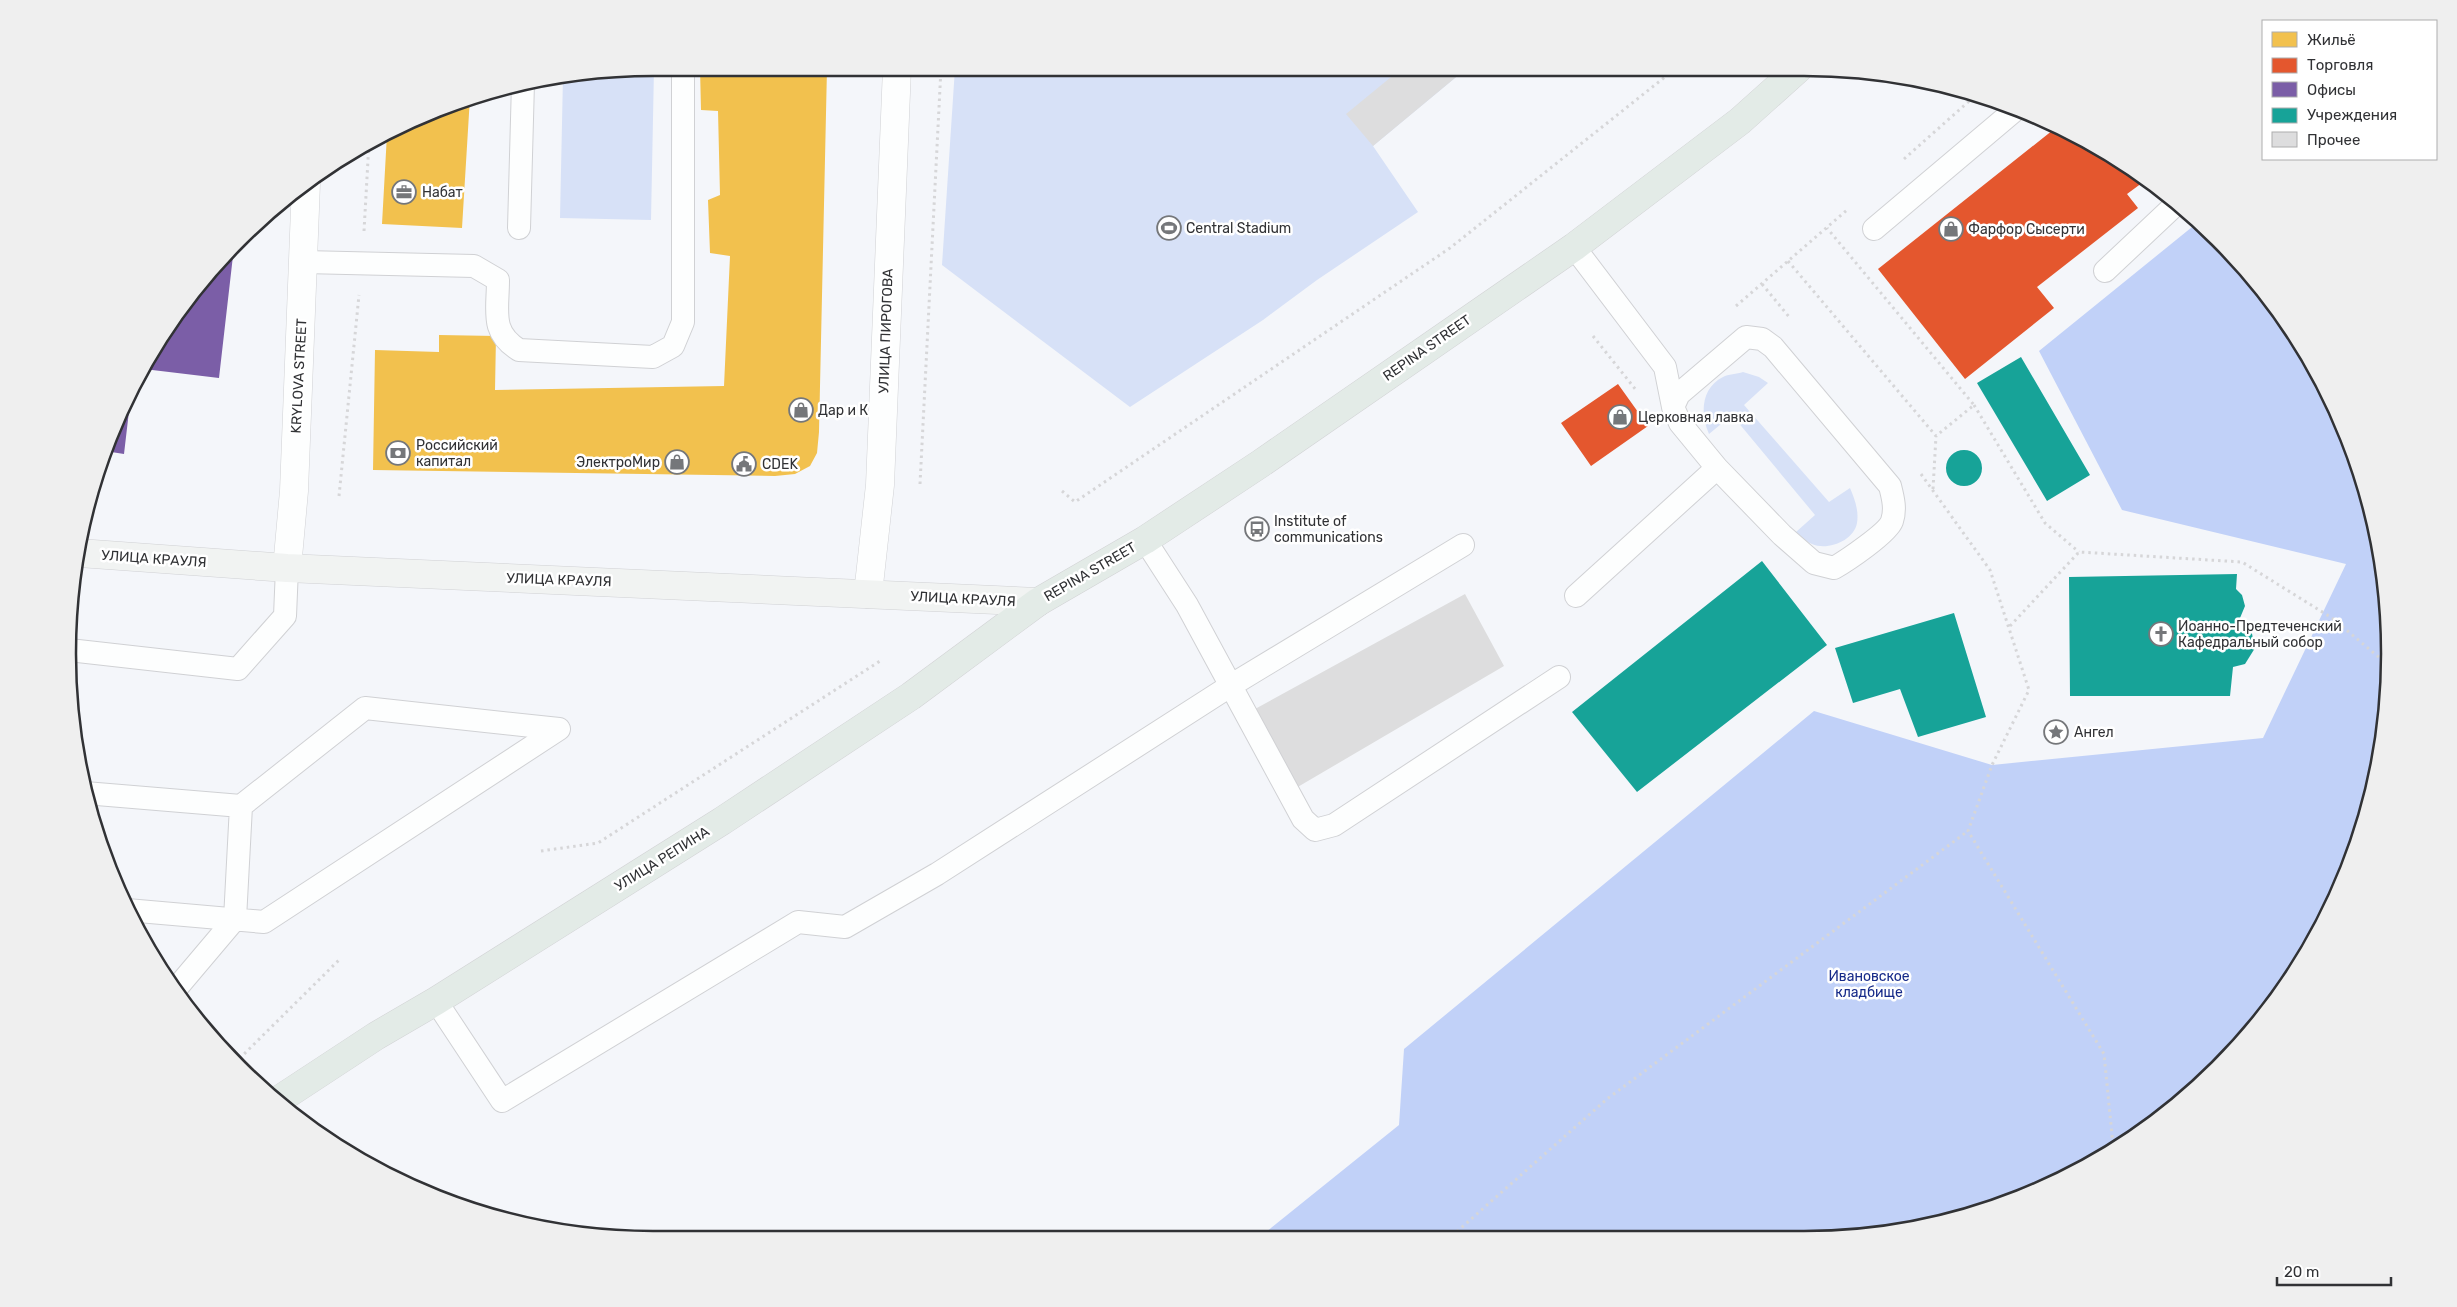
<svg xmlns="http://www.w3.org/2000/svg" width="2457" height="1307" font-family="Rubik,sans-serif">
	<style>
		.green { fill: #d7e1f7 }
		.forest { fill: #c1d1f8 }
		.homes { fill: #f2c14e }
		.shops { fill: #e4572e }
		.offices { fill: #7b5ea7 }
		.public { fill: #17a398 }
		.building { fill: #ddddde }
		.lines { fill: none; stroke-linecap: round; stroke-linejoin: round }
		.lane-casing { stroke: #d0d1d4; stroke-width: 24 }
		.street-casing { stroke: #d0d1d4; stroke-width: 29 }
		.secondary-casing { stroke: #d0d1d4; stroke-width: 29 }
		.primary-casing { stroke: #d2d3d5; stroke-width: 29 }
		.path { stroke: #d6d6d8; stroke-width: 3; stroke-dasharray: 2.5 4; stroke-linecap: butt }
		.lane { stroke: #fdfefe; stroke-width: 22 }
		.street { stroke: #fdfefe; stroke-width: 28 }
		.secondary { stroke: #f1f3f2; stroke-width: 28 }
		.primary { stroke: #e3ebe7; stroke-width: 28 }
		.labels { text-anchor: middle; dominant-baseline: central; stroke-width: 5; stroke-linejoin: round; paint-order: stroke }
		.poi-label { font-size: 14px; fill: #313235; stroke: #fff; text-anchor: start }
		.street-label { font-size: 14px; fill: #313235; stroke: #fff }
		.park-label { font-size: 14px; fill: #162a89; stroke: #fff }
		.rim { fill: none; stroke: #313235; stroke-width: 2.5 }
	</style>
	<rect width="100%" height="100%" fill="#f4f6fa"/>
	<path class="green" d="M654,68l-3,152 -91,-2 3,-142z
		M955,68h512l-94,78 45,66 -101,68 -54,40 -133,87 -188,-142z
		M1743,372l16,5 9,6 -24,22 85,97 21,-14c5,12 9,23 7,35 -3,18 -30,28 -45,21 -6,-2 -12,-8 -16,-12l19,-17 -83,-100 -23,19c-9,-20 -8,-46 14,-57 5,-3 14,-3 20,-5z"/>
	<path class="forest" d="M2197,223l47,44 67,94 47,104 27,112 3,115 -19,113 -40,108 -85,127 -84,79 -133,76 -147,39 -619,2 138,-111 5,-76 410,-338 178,54 271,-27 83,-174 -224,-54 -83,-159z"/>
	<path class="homes" d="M700,68h127l-8,364 -2,21 -7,13 -15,8 -20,2 -402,-6 2,-120 64,2v-17l57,1 -1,54 229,-4 6,-130 -20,-3 -2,-53 12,-5 -2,-84 -17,-1z
		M470,97l-8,131 -80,-4 5,-90z"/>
	<path class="shops" d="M2058,126l88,54 -19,14 11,14 -101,79 17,21 -89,71 -87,-110z
		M1618,384l30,42 -57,40 -30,-43z"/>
	<path class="offices" d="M234,247l-15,131 -75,-9 22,-41 47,-61z
		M131,394l-7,60 -19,-3 7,-22z"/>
	<path class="public" d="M2021,357l69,118 -43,26 -70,-118z
		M1946 468a18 18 0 1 1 36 0a18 18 0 1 1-36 0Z
		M1762,561l65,84 -190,147 -65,-80z
		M2237,574l-1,15 6,6 3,11 -5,12 11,11 4,19 -10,16 -12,3 -3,29h-160l-1,-119z
		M1954,613l32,104 -68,20 -18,-48 -47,14 -18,-55z"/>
	<path class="building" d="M1402,68h65l-94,78 -27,-32z
		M1465,594l39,72 -208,122 -41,-79z"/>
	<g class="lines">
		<g class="lane-casing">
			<path id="lane" d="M519,228l4,-145
				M1874,229l141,-119
				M1574,247l91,120 8,40 7,16 37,45 65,67 32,28 20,5c12,-7 54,-35 58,-47 4,-12 1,-23 -2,-35l-117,-139 -11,-8 -16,-2 -67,57 -6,13
				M304,262l170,4 24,14c0,31 -8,52 21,70l134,7 20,-11 10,-24v-254
				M2105,271l68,-64v-6
				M1145,540l42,65 116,214 12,11 19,-5 225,-148
				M1576,596l141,-128
				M69,650l169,19 47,-53 2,-48
				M85,793l156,13
				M127,910l137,12 295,-193 -194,-21 -124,98 -6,113 -60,71
				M436,1001l66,100 296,-179 47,5 92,-53 293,-188 233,-141"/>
		</g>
		<g class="street-casing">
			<path id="street" d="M287,568l7,-77 12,-308
				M868,594l12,-109 17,-417"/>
		</g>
		<g class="secondary-casing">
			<path id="secondary" d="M79,553l208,15 751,34"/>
		</g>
		<g class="primary-casing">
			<path id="primary" d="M277,1101l99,-65 60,-35 286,-180 189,-125 127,-94 107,-62 115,-76 314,-217 166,-126 58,-52"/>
		</g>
		<path class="path" d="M1904,159l72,-64
			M364,231l5,-89
			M1788,261l148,175 38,-31 -147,-177
			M1762,284l28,34
			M1736,306l111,-96
			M1593,336l43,54
			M1974,405l71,118 34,29
			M1921,474l69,96 39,120 -37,75 -24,66 136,223 9,91
			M920,484l21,-416
			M1933,489l3,-53
			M1062,491l13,11 375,-254 225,-179
			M339,496l20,-201
			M2010,626l69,-74 163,10 90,56 55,46
			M541,851l57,-8 282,-182
			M235,1063l106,-105
			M1452,1236l155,-137 361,-268"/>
		<use href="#lane" class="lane"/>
		<use href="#street" class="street"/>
		<use href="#secondary" class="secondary"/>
		<use href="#primary" class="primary"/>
	</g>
	<defs>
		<g id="office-ring" transform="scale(1.25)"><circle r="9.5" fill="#fff" stroke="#75777a" stroke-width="1.5"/><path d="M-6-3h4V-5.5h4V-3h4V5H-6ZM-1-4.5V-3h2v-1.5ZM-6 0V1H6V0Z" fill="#75777a"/></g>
		<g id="stadium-ring" transform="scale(1.25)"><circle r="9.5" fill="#fff" stroke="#75777a" stroke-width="1.5"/><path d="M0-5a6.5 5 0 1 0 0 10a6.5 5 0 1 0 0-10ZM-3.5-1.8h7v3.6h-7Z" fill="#75777a"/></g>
		<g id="shop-ring" transform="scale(1.25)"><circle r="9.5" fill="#fff" stroke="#75777a" stroke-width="1.5"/><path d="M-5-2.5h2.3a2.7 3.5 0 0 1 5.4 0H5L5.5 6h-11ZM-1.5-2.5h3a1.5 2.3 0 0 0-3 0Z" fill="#75777a"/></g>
		<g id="bank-ring" transform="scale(1.25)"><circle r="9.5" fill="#fff" stroke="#75777a" stroke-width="1.5"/><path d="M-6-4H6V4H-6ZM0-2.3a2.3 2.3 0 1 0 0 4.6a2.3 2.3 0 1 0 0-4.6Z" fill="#75777a"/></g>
		<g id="civic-ring" transform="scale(1.25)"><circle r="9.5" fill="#fff" stroke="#75777a" stroke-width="1.5"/><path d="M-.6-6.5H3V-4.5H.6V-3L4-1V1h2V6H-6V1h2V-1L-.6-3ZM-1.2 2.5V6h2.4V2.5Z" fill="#75777a"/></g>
		<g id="bus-ring" transform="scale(1.25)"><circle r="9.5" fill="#fff" stroke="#75777a" stroke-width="1.5"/><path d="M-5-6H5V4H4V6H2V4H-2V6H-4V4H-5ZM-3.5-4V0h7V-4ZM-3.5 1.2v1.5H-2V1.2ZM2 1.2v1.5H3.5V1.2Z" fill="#75777a"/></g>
		<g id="church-ring" transform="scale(1.25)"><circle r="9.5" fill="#fff" stroke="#75777a" stroke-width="1.5"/><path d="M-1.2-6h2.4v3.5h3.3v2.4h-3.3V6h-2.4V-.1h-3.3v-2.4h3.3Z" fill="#75777a"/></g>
		<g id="sight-ring" transform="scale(1.25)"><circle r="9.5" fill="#fff" stroke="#75777a" stroke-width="1.5"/><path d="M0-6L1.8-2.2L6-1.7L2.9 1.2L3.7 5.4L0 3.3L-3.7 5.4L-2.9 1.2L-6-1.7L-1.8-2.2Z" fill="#75777a"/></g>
	</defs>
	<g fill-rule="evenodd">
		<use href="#office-ring" x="404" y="192"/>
		<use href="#stadium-ring" x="1169" y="228"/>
		<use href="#shop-ring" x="1951" y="229"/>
		<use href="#shop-ring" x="801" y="410"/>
		<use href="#shop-ring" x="1620" y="417"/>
		<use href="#bank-ring" x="398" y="453"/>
		<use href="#shop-ring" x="677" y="462"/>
		<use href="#civic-ring" x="744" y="464"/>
		<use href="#bus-ring" x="1257" y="529"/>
		<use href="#church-ring" x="2161" y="634"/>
		<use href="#sight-ring" x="2056" y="732"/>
	</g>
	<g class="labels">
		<g class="poi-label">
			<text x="422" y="192">Набат</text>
			<text x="1186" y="228">Central Stadium</text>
			<text x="1968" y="229">Фарфор Сысерти</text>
			<text x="818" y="410">Дар и К</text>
			<text x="1638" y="417">Церковная лавка</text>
			<text x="416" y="445">Российский<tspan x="416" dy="16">капитал</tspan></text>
			<text x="660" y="462" text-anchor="end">ЭлектроМир</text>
			<text x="762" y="464">CDEK</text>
			<text x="1274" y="521">Institute of<tspan x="1274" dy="16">communications</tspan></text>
			<text x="2178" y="626">Иоанно-Предтеченский<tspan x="2178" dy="16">Кафедральный собор</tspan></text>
			<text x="2074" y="732">Ангел</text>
		</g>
		<g class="street-label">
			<text transform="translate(886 331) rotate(-88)">УЛИЦА ПИРОГОВА</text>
			<text transform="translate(1427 348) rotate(-35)">REPINA STREET</text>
			<text transform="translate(299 376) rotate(-87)">KRYLOVA STREET</text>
			<text transform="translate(154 559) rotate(4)">УЛИЦА КРАУЛЯ</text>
			<text transform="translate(1090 572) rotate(-30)">REPINA STREET</text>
			<text transform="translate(559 580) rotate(2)">УЛИЦА КРАУЛЯ</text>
			<text transform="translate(963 599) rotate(3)">УЛИЦА КРАУЛЯ</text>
			<text transform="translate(662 859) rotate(-32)">УЛИЦА РЕПИНА</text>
		</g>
		<g class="park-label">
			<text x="1869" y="976">Ивановское<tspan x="1869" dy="16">кладбище</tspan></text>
		</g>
	</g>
	<path d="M0 0H2457V1307H0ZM653 76H1804A577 577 0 0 1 2381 653V654A577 577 0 0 1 1804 1231H653A577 577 0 0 1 76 654V653A577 577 0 0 1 653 76Z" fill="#efefef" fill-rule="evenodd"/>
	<path class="rim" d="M653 76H1804A577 577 0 0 1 2381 653V654A577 577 0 0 1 1804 1231H653A577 577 0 0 1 76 654V653A577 577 0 0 1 653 76Z"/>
	<rect x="2262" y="20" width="175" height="140" fill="#ffffff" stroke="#adadae"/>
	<rect x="2272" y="32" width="25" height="15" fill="#f2c14e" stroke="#adadae"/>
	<text x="2307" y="45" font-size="15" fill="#313235">Жильё</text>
	<rect x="2272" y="58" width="25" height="15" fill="#e4572e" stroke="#adadae"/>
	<text x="2307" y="70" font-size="15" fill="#313235">Торговля</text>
	<rect x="2272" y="82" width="25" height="15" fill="#7b5ea7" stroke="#adadae"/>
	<text x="2307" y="95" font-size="15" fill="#313235">Офисы</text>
	<rect x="2272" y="108" width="25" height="15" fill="#17a398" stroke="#adadae"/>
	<text x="2307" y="120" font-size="15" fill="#313235">Учреждения</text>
	<rect x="2272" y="132" width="25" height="15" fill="#ddddde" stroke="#adadae"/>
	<text x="2307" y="145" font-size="15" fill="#313235">Прочее</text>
	<path d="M2277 1277v8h114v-8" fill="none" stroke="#313235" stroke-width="2.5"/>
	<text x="2284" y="1277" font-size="15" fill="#313235" stroke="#ffffff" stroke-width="4" paint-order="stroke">20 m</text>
</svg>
